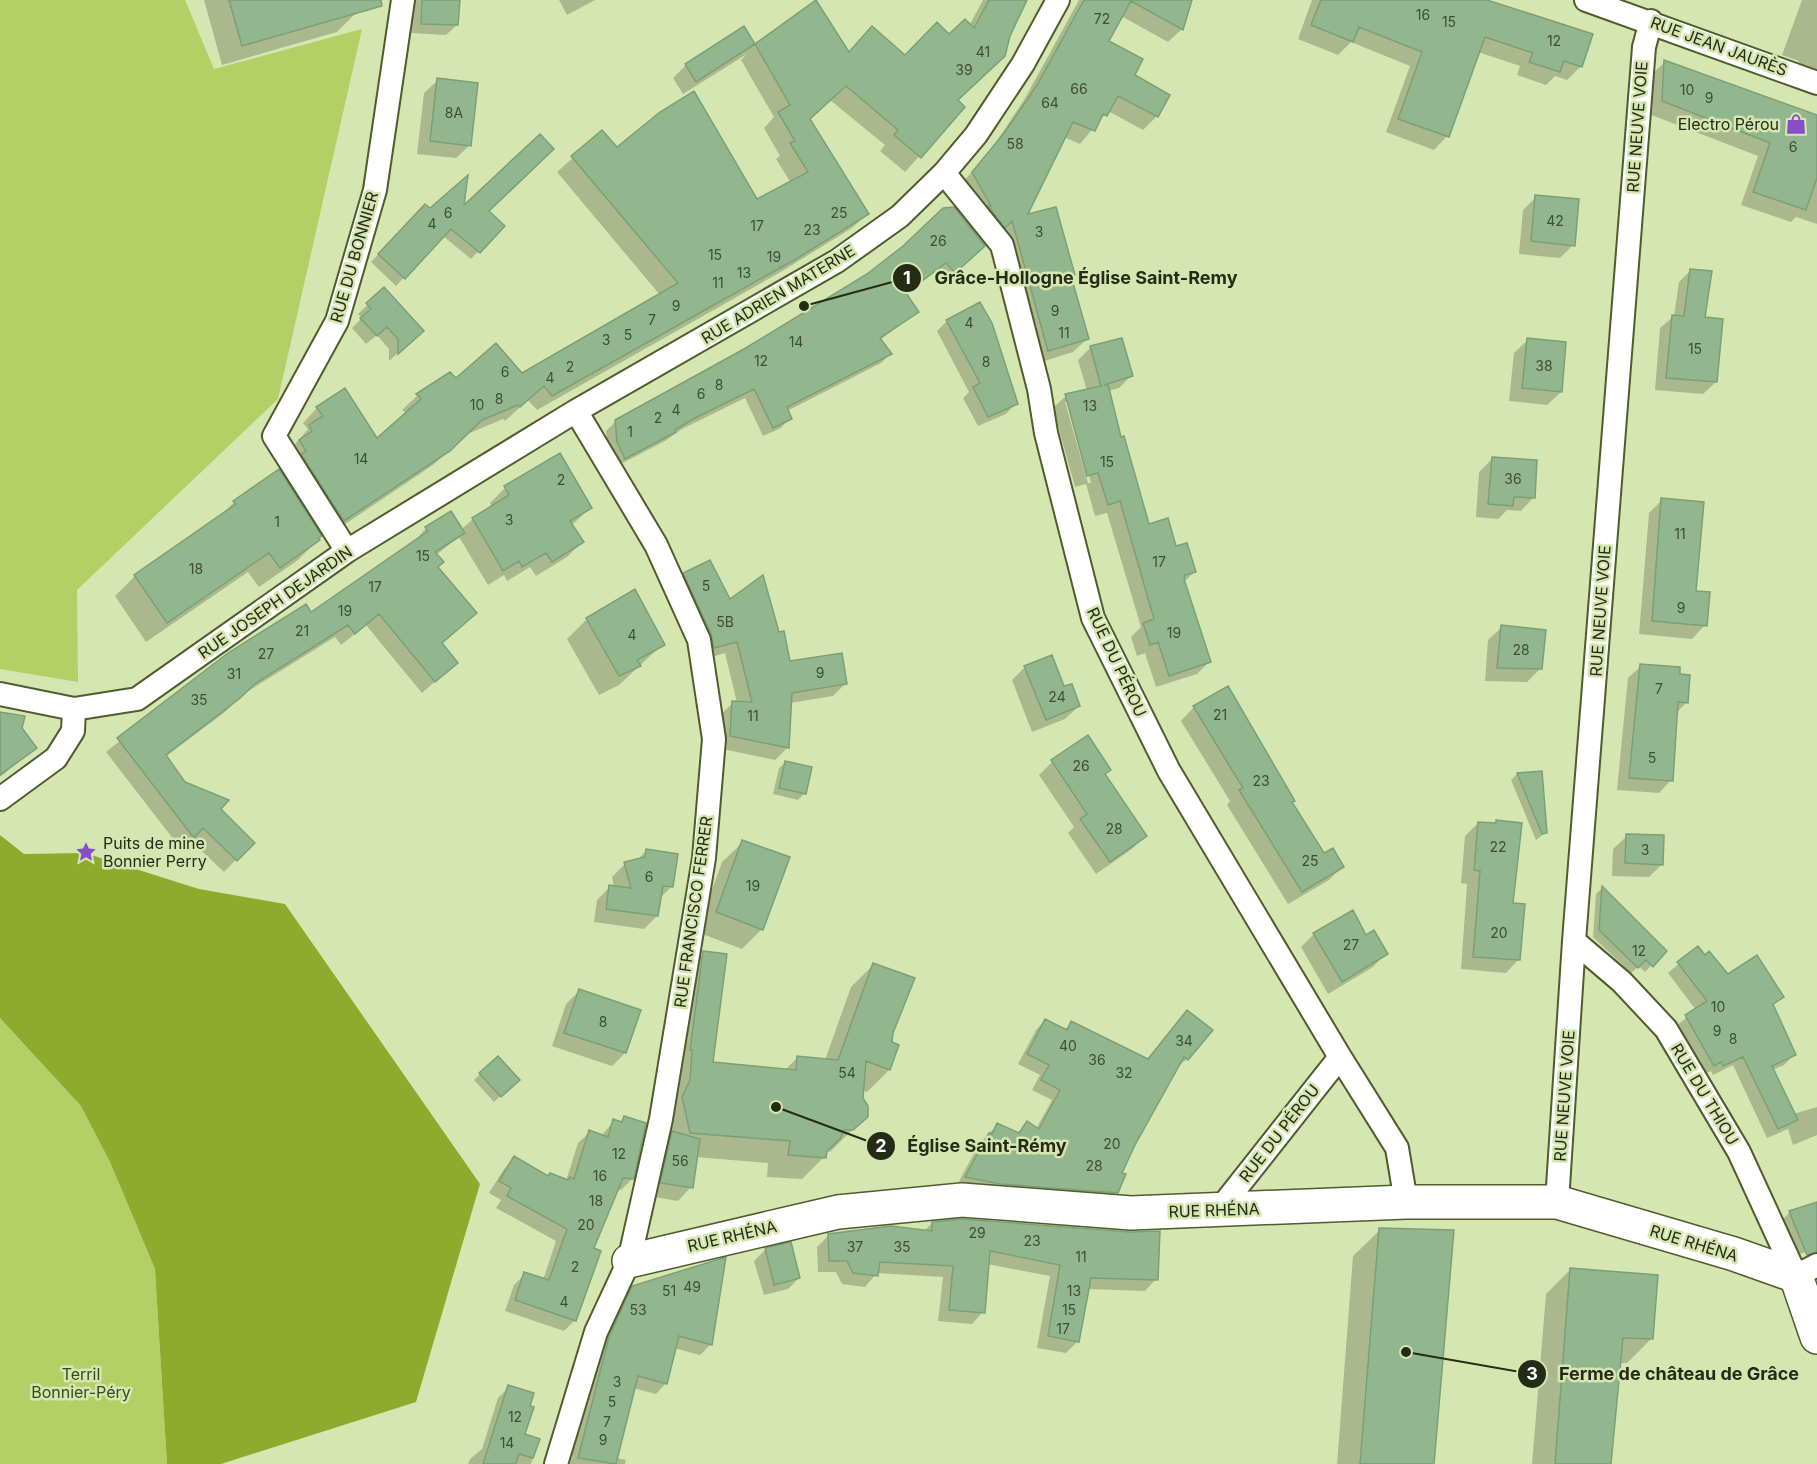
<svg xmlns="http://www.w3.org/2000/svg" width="1817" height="1464" font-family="Inter,sans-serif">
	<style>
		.green { fill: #b3cf65 }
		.forest { fill: #8fab2d }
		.shadow { fill: #0003; fill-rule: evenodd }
		.building { fill: #92b78e; stroke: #7ba077; stroke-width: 1.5 }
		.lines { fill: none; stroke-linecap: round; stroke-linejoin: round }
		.street-casing { stroke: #4f5c2d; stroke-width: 26 }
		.secondary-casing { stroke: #4f5c2d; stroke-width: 36 }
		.street { stroke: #fff; stroke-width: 22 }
		.secondary { stroke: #fff; stroke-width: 33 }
		.labels { text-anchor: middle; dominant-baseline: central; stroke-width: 5; stroke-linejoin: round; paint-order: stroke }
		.number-label { font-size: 14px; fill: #404e34 }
		.street-label { font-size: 16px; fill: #252b16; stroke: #d6e6b1 }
		.poi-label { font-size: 16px; fill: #252b16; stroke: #d6e6b1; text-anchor: end }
		.park-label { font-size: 16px; fill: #3b4717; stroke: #d6e6b1 }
		.leader { fill: none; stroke: #252b16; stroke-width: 2 }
		.callout-dot { fill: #252b16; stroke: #d6e6b1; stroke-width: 2 }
		.mark-label { font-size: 18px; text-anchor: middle; font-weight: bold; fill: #fff }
		.callout-label { font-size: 18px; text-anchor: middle; font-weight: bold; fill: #252b16; stroke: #d6e6b1; stroke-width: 5; stroke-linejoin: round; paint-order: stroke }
	</style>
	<rect width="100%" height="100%" fill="#d6e6b1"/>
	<path class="green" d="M0,0h185l29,69 148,-40 -84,370 -201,191 1,92 -78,-13z
		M0,1018l81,88 29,56 45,107 12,195h-167z"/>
	<path class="forest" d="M0,835l24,19 61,-1 114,36 86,15 195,280 -64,218 -195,62h-54l-12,-195 -45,-107 -29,-56 -81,-88z"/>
	<path class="shadow" d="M204,0h150l3,12 -20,20 -115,33z
		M411,0h47l-1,25 -11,10 -35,-2z
		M559,0h36l-28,15z
		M983,0h43l-69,101 6,6 -58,65 -25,-21 5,-6 -55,-45 -21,20 58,94 -15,14 -73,45 -242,137 -9,-10 -23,21 -2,-2 -38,16 -32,30 -104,70 -44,-79 23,-27 -5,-6 14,-15 60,32 30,-26 -5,-4 15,-14 33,-22 6,6 66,-5 138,-80 -103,-123 45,-40 14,17 140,52 35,-18 -15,-24 4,-3 -16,-28 10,-11 -33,-57 6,-6 -64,40 -10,-16 13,-13 58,-37 11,19 61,-45 32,51 57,4 64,-31z
		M1079,0h112l-9,29 -14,13 -47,-26 -14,26 26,34 24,40 -14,14 -35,-19 -28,33 -16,-7 -39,80 48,57 -3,4 17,61 -14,13 -38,12 -36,-131 -40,-46 33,-39 32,-48z
		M1312,0h171l98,66 -14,14 -12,-4 -9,9 -29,-10 3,-9 -42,-14 -31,84 -13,14 -48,-18 24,-66 -59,-24 -13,13 -40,-16z
		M1802,0h15v85l-23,-8 5,-16 -17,-6z
		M1665,62l152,55v107l-21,-7 -5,5 -50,-17 17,-49 -109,-42 2,-39z
		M438,80l32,65 -14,13 -39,-4 7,-61z
		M1536,197l37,48 -13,13 -41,-4 4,-44z
		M462,209l25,2 16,15 -32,33 -28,-23 -47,50 -25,-24 46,-49z
		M974,255l-29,26 -9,-10 -31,23 12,18 -37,28 10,14 -9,9 -94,48 3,7 -9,10 -18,8 -18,-38 -63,31 -17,12 -50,26 -7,-15 -2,-21 10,-10 129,-71 123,-75z
		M1691,270l25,112 -13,12 -48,-4 5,-62 14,-12 5,-34z
		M384,289l28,51 -23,21v-12l-12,-14 -11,9 -14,-16 10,-10 -4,-4z
		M947,321l69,82 -10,11 -28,12 -15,-28 6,-6 -32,-61z
		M1528,340l33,52 -14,13 -38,-4 5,-48z
		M1091,347l40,29 -12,12 -11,3 40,135 27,22 19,24 -10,10 26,79 -13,13 -41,13 -11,-34 -8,3 -6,-19 10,-10 -34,-114 -12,3 -9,-32 -11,3 -22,-79 13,-12 21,-5 -9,-31zM1065,402h4l22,81h-3z
		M1492,459l42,38 -13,14 -14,-1 -9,9 -22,-2 3,-45z
		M505,488l85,20 -18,17 10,17 -15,15 -31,19 -6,-9 -23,14 -3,-6 -16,10 -29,-48 -23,18 4,89 16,19 -34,30 -56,-68 -25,20 -6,-8 -93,58 -17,17 -60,45 19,27 35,25 33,34 -28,29 -34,-32 -9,9 -75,-97 123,-98 81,-40 104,-72 12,-14 25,-15 10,17 12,-11 19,-12 -2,-4z
		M1662,500l43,125 -13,14 -53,-5 10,-121z
		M234,502l84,38 -20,20 -39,27 -11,-15 -102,70 -31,-46 20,-20 83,-57z
		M684,574l94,60 11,29 56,21 -12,12 -43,7 -2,44 -13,13 -57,-12 2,-33 13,-12h4l-12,-50 -23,7 -30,-74z
		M634,592l29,52 -44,41 -20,10 -32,-56 20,-20z
		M1502,627l38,42 -13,13 -42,-1 3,-41z
		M1641,666l37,10 9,26 -11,11 -5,67 -12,13 -42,-3 11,-112z
		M1025,667l38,21 16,18 -14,13 -33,13 -20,-52z
		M1194,707l96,96 33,52 19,12 -13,13 -41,24 -61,-99 3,-4 -49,-80z
		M0,713l21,15 14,20 -35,29z
		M786,762l19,31 -7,7 -25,-6 6,-26z
		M1052,762l52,13 41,61 -13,13 -36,25 -28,-41 6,-6 -35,-52z
		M1540,772l5,61 -9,7 -25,-60 6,-6z
		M1497,822l22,137 -13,14 -45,-4 6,-85 -6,-1 4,-47 13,-13 16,1z
		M1627,836l35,28 -13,13 -37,-1 1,-27z
		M743,842l19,87 -20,20 -45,-17 25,-70z
		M646,851l26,35 -12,12 -3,18 -13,13 -50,-7 3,-22 13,-13h4l-2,-10 13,-13 12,-4z
		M1602,888l63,63 -20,21 -6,-6 -8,7 -38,-36 3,-43z
		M1314,934l72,19 -13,14 -45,27 -27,-47z
		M1697,948l31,28 38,27 28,52 -10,10 -12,5 21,44 24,-7v28l-24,10 -5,-16 -21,9 -34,-73 -20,10 -2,-4 -8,4 -27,-49 20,-16 -28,-37z
		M704,953l7,110 74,7 13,-13 27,3 26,-73 22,-22 19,68 -3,37 -22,22 -5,-2 -1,9 5,17 -36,36 -5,-1 -1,6 -22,22 -35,-2 1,-14 -72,-6 -5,30 -13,14 -30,-5 34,-221z
		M580,990l45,63 -13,13 -60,-20 14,-42z
		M1188,1012l23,18 -24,29 -11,9 -43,77 -13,29 -4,18 -10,10 -150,-15 23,-43 18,-19 20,9 10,-11 9,6 16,-29 -20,-10 8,-15 -22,-11 18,-34 9,-10 19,10 8,-7 75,38z
		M497,1058l14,28 -17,16 -20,-22z
		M625,1118l7,61 -11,11 -4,-1 -25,60 -17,71 -11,11 -59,-20 9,-26 11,-11 18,6 13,-39 -60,-33 5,-8 -12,-7 15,-24 11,-11 33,19 18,4 12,-38 12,-11 11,4 13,-15 6,1z
		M1817,1204v44l-17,6 -10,-2 -11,-29 11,-11z
		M932,1223l224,56 -11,12 -58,-2 -10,53 -11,11 -29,-5 13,-72 -63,-12 -4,48 -11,12 -34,-3 5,-44 -66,-4 -12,14 -23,-3 -6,-12h-18l-1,-25 12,-12 95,-4z
		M1380,1230l52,234h-95l16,-208z
		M790,1244l9,34 -11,11 -24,6 -10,-34 11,-11z
		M1571,1269l81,69 -25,25h-8l-10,101h-77l14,-170z
		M633,1287l77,58 -10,10 -26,-7 -8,35 -10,11 -23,-6 -17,70 10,2 -1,4h-55l26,-107 26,-59z
		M509,1387l14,48 15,5 -7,24h-63l2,-5 12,-10 16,-51z"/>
	<path class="building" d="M229,0h152l1,6 -140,40z
		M422,0h38l-2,25 -37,-1z
		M816,0l33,52 23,-26 33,29 32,-33 12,12 16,-15 9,9 15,-28h38l-17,36 -5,20 -47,44 7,7 -44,51 -27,-23 4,-5 -52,-44 -36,33 59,95 -73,45 -244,137 -8,-10 -24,21 -2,-2 -36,15 -32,31 -106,70 -43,-67 5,-3 -7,-11 13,-9 -3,-6 14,-9 -7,-9 29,-19 32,50 44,-39 -5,-5 34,-22 6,6 40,-35 26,30 156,-90 -107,-127 31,-26 15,17 43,-35 34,-21 63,108 51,-27 -18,-29 5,-2 -17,-29 12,-7 -35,-61z
		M1084,0h108l-9,30 -52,-29 -22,40 34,18 -8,16 35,20 -12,22 -40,-21 -11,20 -4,-2 -8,17 -22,-9 -45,92 28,-7 19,68 -4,1 18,63 -41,12 -36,-130 -7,7 -17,-22h3l-19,-34 33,-40 32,-47z
		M1321,0h166l106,34 -11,33 -18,-6 -4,11 -31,-10 4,-9 -48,-16 -36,100 -51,-18 24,-67 -63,-25 -6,15 -42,-17z
		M744,26l11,18 -59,38 -11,-18z
		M1664,60l153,55v63l-11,32 -53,-18 17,-49 -108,-42z
		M437,78l41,5 -7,63 -41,-5z
		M540,134l14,15 -65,62 16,15 -25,27 -29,-24 -46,50 -27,-25 47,-50 5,4 38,-33 -4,30z
		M1535,195l44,4 -4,47 -44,-5z
		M954,207l31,39 -30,27 -9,-10 -40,30 13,19 -39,26 12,16 -105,53 5,12 -19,9 -19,-39 -61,30 -18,11 1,2 -51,27 -8,-17 -2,-22 129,-71 123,-75 36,-28 40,-38z
		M1690,269l22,2 -7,46 18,2 -6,63 -51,-4 6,-63 12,1z
		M384,287l40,44 -26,23v-15l-11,-12 -10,9 -17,-18 11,-9 -5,-6z
		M980,302l12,21 26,81 -30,13 -15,-30 7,-4 -34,-63z
		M1122,338l11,38 -29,9 4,-1 13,53 3,-1 25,88 19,-6 8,28 11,-3 9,29 -11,3 -1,4 27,83 -42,14 -11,-34 -8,3 -7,-22 11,-4 -34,-118 -12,4 -10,-32 -11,3 -22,-82 36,-8 -11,-40z
		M1527,338l39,4 -4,50 -40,-4z
		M560,453l32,55 -22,13 14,21 -32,20 -6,-9 -24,14 -3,-6 -16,10 -31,-53 37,-23 -5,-9z
		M1492,457l45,3 -2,38 -21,-1 -1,9 -25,-2z
		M279,469l43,67 -3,2 1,2 -40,28 -11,-15 -102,70 -33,-48 102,-71 -3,-3z
		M1661,498l43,4 -8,89 14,1 -3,34 -55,-5z
		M451,511l14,22 -30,19 9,10 -6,5 39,46 -35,30 16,20 -23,19 -56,-68 -24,20 -7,-9 -92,58 -17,16 -73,56 19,27 44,18 -8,9 34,34 -18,18 -34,-33 -9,10 -77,-100 111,-85 78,-49 5,8 117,-81 -3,-4z
		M710,560l20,39 33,-24 16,57 5,-1 6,30 52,-8 5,31 -55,9 -3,55 -59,-12 2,-35 20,1 -15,-60 -23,6 -3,-14 -28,-61z
		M635,589l30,56 -28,15 4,6 -22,10 -33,-58z
		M1501,625l45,5 -4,39 -45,-1z
		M1052,655l12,31 8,-2 8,22 -34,14 -22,-54z
		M1640,664l40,3v7l10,1 -2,28 -10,-1 -5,79 -44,-3z
		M1228,686l67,115 -3,1 32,51 9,-5 11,19 -42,25 -63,-102 4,-2 -50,-82z
		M0,712l25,4 -3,12 15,20 -37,27z
		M1088,735l23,35 -6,4 42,62 -37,26 -30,-43 7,-5 -36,-54z
		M785,761l27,6 -6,27 -27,-6z
		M1542,771l5,62 -5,1 -25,-61z
		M1496,820l26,3 -9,80 12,1 -5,56 -47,-3 7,-86 -6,-1 4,-48 18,1z
		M1626,834l38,1 -1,30 -38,-2z
		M742,840l48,17 -27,73 -47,-18z
		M646,849l32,5 -5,33 -10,-1 -5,30 -52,-7 3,-24 22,3 -7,-26 21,-5z
		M1602,886l65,65 -14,16 -7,-7 -8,8 -39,-38z
		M1353,910l13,25 8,-5 14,24 -46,28 -29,-49z
		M1698,946l7,9 4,-4 19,23 29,-19 27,42 -11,7 23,51 -24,11 26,54 -20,9 -35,-72 -20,9 -2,-4 -7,4 -29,-51 22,-14 -30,-39z
		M703,951l24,3 -14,108 83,8 1,-14 41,4 35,-97 42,15 -22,55 -1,9 7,3 -9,25 -24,-9 -3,37 5,8v11l-15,13h-9l-4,9 -13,12 -1,7 -38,-3 2,-14 -100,-8 -8,-36 8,-17 2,-30h-2z
		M579,989l62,21 -15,43 -62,-20z
		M1187,1010l26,20 -25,30 -4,-3 -49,88 -13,28 4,1 -8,19 -118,-9 -35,-7 24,-44 3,1 5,-11 22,10 8,-12 12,8 21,-39 -19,-10 8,-15 -22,-11 18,-35 22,11 4,-9 77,38z
		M498,1056l22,24 -19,17 -22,-24z
		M624,1116l22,7 -12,56 -11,-1 -29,70 7,3 -25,70 -61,-21 9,-28 25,8 18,-51 -60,-33 4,-8 -12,-7 15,-25 34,20 2,-3 18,7 2,-3 4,2 15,-49 19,7 5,-18 9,3z
		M672,1131l28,8 -7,49 -33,-5z
		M1817,1202v50l-10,3 -18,-44z
		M962,1219l168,13 30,-1 -2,49 -67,-2 -12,64 -31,-6 12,-71 -70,-14 -5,62 -36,-3 4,-44 -73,-4 -2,14 -25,-3 -6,-12h-18l-1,-27 63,-8 41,5v-9z
		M1379,1228l75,2 -20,234h-74z
		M791,1242l9,36 -26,7 -9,-37z
		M726,1257l-14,88 -33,-9 -12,48 -29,-8 -22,88 -38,-6 31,-121 23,-51z
		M1570,1268l88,7 -5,64 -30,-1 -12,126h-56z
		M508,1385l26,8 -4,13 4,1 -9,27 15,5 -7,19 -14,-4 -3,10h-33z"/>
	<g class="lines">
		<g class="street-casing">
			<path id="street" d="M1586,0l231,83
				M944,173l58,72 37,144 7,44 47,185 76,153 171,286 57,91 9,54
				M347,551l-73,-115 63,-115 38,-131 28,-190
				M0,694l74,15 63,-10 210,-148 229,-140 261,-150 63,-45 44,-43 32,-38 47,-71 35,-64
				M0,799l56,-41 17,-27 1,-22
				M1574,941l48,41 44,47 73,123 57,124 21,-11
				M1557,1202l17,-261 70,-894 7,-26
				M1219,1210l121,-153
				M556,1464l40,-132 33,-71 32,-142 43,-261 10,-119 -15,-99 -43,-95 -80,-134"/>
		</g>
		<g class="secondary-casing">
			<path id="secondary" d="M629,1261l209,-49 124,-12 169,13 275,-11h151l177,52 62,22 21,61"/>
		</g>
		<use href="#street" class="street"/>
		<use href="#secondary" class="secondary"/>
	</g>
	<defs>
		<g id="shop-bare" transform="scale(1.62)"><path d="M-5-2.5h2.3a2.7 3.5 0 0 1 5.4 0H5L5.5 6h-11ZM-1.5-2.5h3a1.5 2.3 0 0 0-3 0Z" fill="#864fc7" stroke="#d6e6b1" stroke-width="2.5" paint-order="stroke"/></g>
		<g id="sight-bare" transform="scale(1.62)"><path d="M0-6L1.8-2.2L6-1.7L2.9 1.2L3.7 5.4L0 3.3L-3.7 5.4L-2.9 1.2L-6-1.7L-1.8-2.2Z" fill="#864fc7" stroke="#d6e6b1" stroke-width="2.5" paint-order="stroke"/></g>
	</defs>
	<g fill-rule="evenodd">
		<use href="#shop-bare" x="1796" y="124"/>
		<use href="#sight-bare" x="86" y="852"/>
	</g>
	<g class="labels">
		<g class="number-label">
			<text x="1423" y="14">16</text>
			<text x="1102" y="18">72</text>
			<text x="1449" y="21">15</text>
			<text x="1554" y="40">12</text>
			<text x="983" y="51">41</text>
			<text x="964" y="69">39</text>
			<text x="1079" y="88">66</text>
			<text x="1687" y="89">10</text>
			<text x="1709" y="97">9</text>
			<text x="1050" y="102">64</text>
			<text x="454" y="112">8A</text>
			<text x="1015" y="143">58</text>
			<text x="1793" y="146">6</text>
			<text x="448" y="212">6</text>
			<text x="839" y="212">25</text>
			<text x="1555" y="220">42</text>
			<text x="432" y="223">4</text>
			<text x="757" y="225">17</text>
			<text x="812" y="229">23</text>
			<text x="1039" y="231">3</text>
			<text x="938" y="240">26</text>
			<text x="715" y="254">15</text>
			<text x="774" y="256">19</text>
			<text x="744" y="272">13</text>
			<text x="718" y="282">11</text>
			<text x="676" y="305">9</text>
			<text x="1055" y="310">9</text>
			<text x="652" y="319">7</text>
			<text x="969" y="322">4</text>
			<text x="1064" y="332">11</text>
			<text x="628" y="334">5</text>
			<text x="606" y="339">3</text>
			<text x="796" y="341">14</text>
			<text x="1695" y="348">15</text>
			<text x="761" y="360">12</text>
			<text x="986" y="361">8</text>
			<text x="1544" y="365">38</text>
			<text x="570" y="366">2</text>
			<text x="505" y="371">6</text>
			<text x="550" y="377">4</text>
			<text x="719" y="384">8</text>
			<text x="701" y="393">6</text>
			<text x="499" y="398">8</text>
			<text x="477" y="404">10</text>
			<text x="1090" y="405">13</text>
			<text x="676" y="409">4</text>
			<text x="658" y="417">2</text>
			<text x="630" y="431">1</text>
			<text x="361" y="458">14</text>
			<text x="1107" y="461">15</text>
			<text x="1513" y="478">36</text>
			<text x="561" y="479">2</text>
			<text x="509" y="519">3</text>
			<text x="277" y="521">1</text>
			<text x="1680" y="533">11</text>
			<text x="423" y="555">15</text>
			<text x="1159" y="561">17</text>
			<text x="196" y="568">18</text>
			<text x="706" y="585">5</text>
			<text x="375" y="586">17</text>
			<text x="1681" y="607">9</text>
			<text x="345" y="610">19</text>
			<text x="725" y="621">5B</text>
			<text x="302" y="630">21</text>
			<text x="1174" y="632">19</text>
			<text x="632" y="634">4</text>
			<text x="1521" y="649">28</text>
			<text x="266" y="653">27</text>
			<text x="820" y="672">9</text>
			<text x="234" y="673">31</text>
			<text x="1659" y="688">7</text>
			<text x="1057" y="696">24</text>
			<text x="199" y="699">35</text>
			<text x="1220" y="714">21</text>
			<text x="753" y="715">11</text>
			<text x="1652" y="757">5</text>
			<text x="1081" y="765">26</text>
			<text x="1261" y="780">23</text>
			<text x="1114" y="828">28</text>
			<text x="1498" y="846">22</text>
			<text x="1645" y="849">3</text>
			<text x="1310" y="860">25</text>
			<text x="649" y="876">6</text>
			<text x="753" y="885">19</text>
			<text x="1499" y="932">20</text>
			<text x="1351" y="944">27</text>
			<text x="1639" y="950">12</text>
			<text x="1718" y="1006">10</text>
			<text x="603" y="1021">8</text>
			<text x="1717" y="1030">9</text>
			<text x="1733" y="1038">8</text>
			<text x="1184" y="1040">34</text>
			<text x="1068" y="1045">40</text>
			<text x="1097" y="1059">36</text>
			<text x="847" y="1072">54</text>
			<text x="1124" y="1072">32</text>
			<text x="1112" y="1143">20</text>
			<text x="619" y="1153">12</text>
			<text x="680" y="1160">56</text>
			<text x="1094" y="1165">28</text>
			<text x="600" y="1175">16</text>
			<text x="596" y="1200">18</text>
			<text x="586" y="1224">20</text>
			<text x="977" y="1232">29</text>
			<text x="1032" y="1240">23</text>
			<text x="855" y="1246">37</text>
			<text x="902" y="1246">35</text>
			<text x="1081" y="1256">11</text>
			<text x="575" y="1266">2</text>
			<text x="692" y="1286">49</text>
			<text x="669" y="1290">51</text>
			<text x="1074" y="1290">13</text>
			<text x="564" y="1301">4</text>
			<text x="638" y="1309">53</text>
			<text x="1069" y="1309">15</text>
			<text x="1063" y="1328">17</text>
			<text x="617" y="1381">3</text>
			<text x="612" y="1401">5</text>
			<text x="515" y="1416">12</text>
			<text x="607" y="1421">7</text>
			<text x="603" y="1439">9</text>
			<text x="507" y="1442">14</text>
		</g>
		<g class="street-label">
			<text transform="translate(1719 46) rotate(20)">RUE JEAN JAURÈS</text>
			<text transform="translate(1637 127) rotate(-86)">RUE NEUVE VOIE</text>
			<text transform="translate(354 257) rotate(-74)">RUE DU BONNIER</text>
			<text transform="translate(778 294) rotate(-31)">RUE ADRIEN MATERNE</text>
			<text transform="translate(275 602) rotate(-35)">RUE JOSEPH DEJARDIN</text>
			<text transform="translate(1600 611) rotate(-86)">RUE NEUVE VOIE</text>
			<text transform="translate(1117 662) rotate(65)">RUE DU PÉROU</text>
			<text transform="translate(693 912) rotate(-82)">RUE FRANCISCO FERRER</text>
			<text transform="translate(1705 1094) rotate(59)">RUE DU THIOU</text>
			<text transform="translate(1564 1096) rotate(-86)">RUE NEUVE VOIE</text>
			<text transform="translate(1279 1133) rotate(-52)">RUE DU PÉROU</text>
			<text transform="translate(1214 1210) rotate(-2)">RUE RHÉNA</text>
			<text transform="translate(732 1236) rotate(-13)">RUE RHÉNA</text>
			<text transform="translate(1694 1243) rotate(17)">RUE RHÉNA</text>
		</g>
		<g class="poi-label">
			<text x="1779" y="124">Electro Pérou</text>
			<text x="103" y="843" text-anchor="start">Puits de mine<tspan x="103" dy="18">Bonnier Perry</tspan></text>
		</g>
		<g class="park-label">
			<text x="81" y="1374">Terril<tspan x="81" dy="18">Bonnier-Péry</tspan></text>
		</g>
	</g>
	<path class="leader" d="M804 306L907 278M776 1107L881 1146M1406 1352L1532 1374"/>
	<g class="callout-dot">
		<circle cx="804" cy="306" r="6"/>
		<circle cx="776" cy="1107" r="6"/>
		<circle cx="1406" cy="1352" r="6"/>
		<circle cx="907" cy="278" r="15"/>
		<circle cx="881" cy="1146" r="15"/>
		<circle cx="1532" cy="1374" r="15"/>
	</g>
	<g class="mark-label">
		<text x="907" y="284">1</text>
		<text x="881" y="1152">2</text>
		<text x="1532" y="1380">3</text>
	</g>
	<g class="callout-label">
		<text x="1086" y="284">Grâce-Hollogne Église Saint-Remy</text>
		<text x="987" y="1152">Église Saint-Rémy</text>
		<text x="1679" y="1380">Ferme de château de Grâce</text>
	</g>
</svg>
